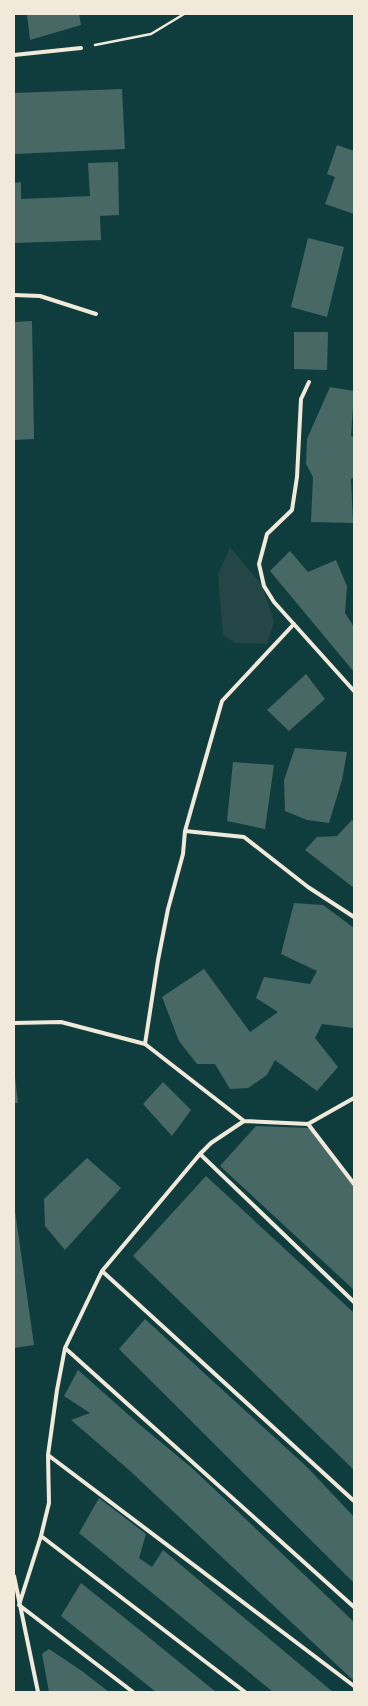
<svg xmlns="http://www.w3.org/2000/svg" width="368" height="1706" font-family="Poppins,sans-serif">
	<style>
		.green { fill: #244646 }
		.building { fill: #486865 }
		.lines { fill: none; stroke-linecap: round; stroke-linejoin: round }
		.path { stroke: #f1e9da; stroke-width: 2.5 }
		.minor { stroke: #f1e9da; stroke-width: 4 }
	</style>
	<rect width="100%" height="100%" fill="#0f3d3e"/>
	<path class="green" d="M230,547l32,38 12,37 -7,22 -32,-1 -12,-8 -5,-60z"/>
	<path class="building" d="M27,14h52l2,11 -51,15z
		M122,89l3,60 -111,5v-61z
		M337,145l17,6v63l-29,-10 10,-27 -8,-3z
		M118,162l1,53 -19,1 1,24 -87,3v-60l7,-1v17l69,-3 -2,-33z
		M308,238l36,9 -17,70 -36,-10z
		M32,321l2,118 -20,1v-118z
		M294,332h34l-1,38 -33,-1z
		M330,387l24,4 -3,45 3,1v40l-3,2 2,44 -42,-1 2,-45 -7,-13 1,-25z
		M290,551l18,21 28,-12 11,26 -2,27 9,14v45l-84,-101z
		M306,674l19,25 -36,32 -22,-21z
		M295,748l52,4 -5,28 -13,43 -22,-3 -22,-9 -1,-31z
		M233,762l41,3 -9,64 -38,-8z
		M352,820l2,2v66l-49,-38 12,-13 20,-1z
		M294,903l29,2 31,23v100l-32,-4 -7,14 23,29 -21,24 -42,-31 -8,15 -19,13 -18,1 -15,-25h-18l-18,-23 -17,-44 42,-28 46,63 28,-20 -22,-14 8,-21 46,7 7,-13 -36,-17z
		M14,1077h1l3,26h-4z
		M163,1082l28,28 -19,26 -29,-32z
		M256,1126l53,2 45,59v103l-134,-124z
		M87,1158l34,30 -56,62 -20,-24 -1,-27z
		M206,1176l148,137v157l-221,-214z
		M14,1204l20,141 -20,3z
		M145,1319l163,149 46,49v66l-235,-234z
		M78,1370l62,55 52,43 162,154v59l-225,-211 -58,-50 19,-7 -26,-17z
		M99,1498l47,36 -7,24 13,9 11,-17 170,142h-60l-194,-159z
		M81,1583l55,44 80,65h-60l-95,-76z
		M49,1649l33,22 27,21h-60l-7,-38z"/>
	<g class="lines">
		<path class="path" d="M95,45l56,-11 33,-20"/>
		<path class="minor" d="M14,55l67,-7
			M14,295l26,1 56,18
			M309,382l-8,17 -4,78 -5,33 -25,24 -8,30 5,22 10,16 80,89
			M185,831l59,6 64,50 46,30
			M14,1023l47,-1 84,22 99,77
			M145,1044l13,-84 10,-51 15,-55 2,-23 37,-130 72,-77
			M308,1124l46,60
			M200,1154l154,148
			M102,1271l252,230
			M65,1348l289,259
			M48,1455l306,231
			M41,1536l204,156
			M14,1576l24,116
			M19,1605l22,-69 8,-33 -1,-48 9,-65 8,-42 37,-77 98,-117 11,-11 33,-22 64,3 46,-26
			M19,1605l114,87"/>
	</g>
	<rect width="368" height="1706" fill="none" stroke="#f1e9da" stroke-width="30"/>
</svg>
